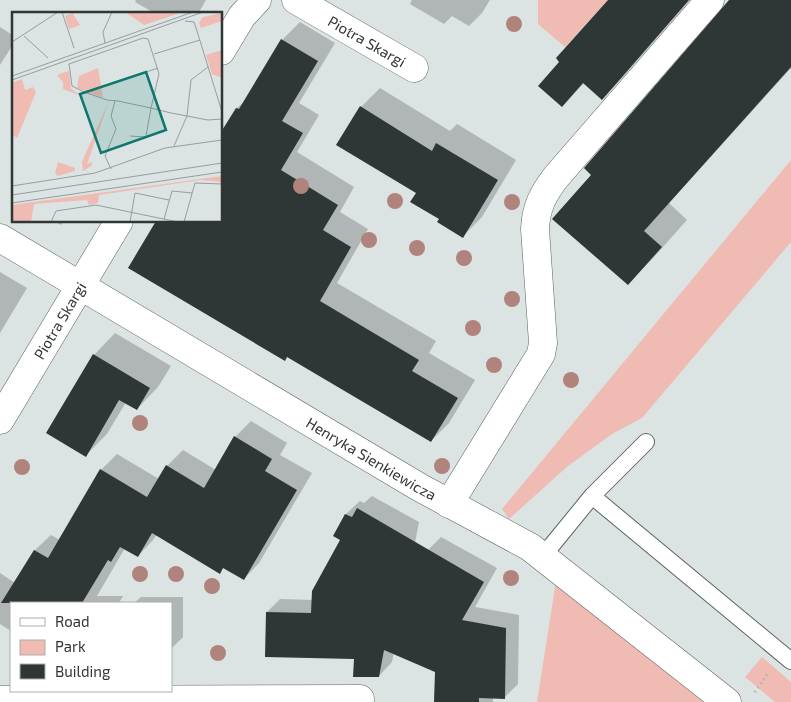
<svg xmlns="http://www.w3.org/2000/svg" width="791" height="702" font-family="'Exo 2',sans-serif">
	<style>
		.green { fill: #efbbb2 }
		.shadow { fill: #0003 }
		.building { fill: #2f3636 }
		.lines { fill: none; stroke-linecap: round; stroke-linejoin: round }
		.service-casing { stroke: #5b6362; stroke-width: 18 }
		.minor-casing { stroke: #5b6362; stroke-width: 29 }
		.path { stroke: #a3aaa9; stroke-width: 3; stroke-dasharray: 1 4; stroke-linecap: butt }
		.service { stroke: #fff; stroke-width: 16 }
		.minor { stroke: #fff; stroke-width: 28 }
		.tree { fill: #b0837c }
		.labels { text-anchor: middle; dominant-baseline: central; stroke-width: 5; stroke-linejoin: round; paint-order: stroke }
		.street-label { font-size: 15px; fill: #313534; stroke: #fff }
		.inset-road { fill: none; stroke: #979e9d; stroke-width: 1 }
		.view { fill: #0f766e; fill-opacity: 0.15; stroke: #0f766e; stroke-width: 2.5 }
		.inset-edge { fill: none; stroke: #313534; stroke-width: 2.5 }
	</style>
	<rect width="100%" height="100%" fill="#dbe4e3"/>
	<path class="green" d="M538,0h70l-43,47 -27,-23z
		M791,160v82l-149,176 -30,16 -44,32 -59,53 -7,-10z
		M556,581l148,121h-167z
		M762,657l29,25v20h-16l-30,-25z"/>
	<path class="shadow" d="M136,0h70l-8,14h-42l-21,-12z
		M412,0h78l-8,13 -13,13 -17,-10 -8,8 -34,-20z
		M610,0h80l-68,78 -20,20 -17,-16 -23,24 -1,-45z
		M732,0h59v68l-122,135 18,17 -33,37 -26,27 -35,-109z
		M300,22l35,21 -36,60 20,12 -22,37 57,35 -14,25 28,17 -31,54 99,58 -7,12 46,27 -26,43 -18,18 -210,-220 16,-113 9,-8 36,-60z
		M0,27l14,9v7l-14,22z
		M380,88l70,43 7,-7 59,36 -34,57 -19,19 -22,-18 -24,-25 -56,-86z
		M55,221h9l-3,4z
		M0,272l27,16 -27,45z
		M115,333l56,33 -13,21 -21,22 -11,-7 -19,32 -21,21 8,-100z
		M251,421l36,22 -7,12 32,18 -53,90 -15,16 -20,-12 -4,5 -63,-38 -4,6 -15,16 -13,-8 -28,48h26l-4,7h-108v28l-11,-7v-51l15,10 20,-33 16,-15 9,5 41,-70 16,-16 42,25 8,-13 16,-16 33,20 19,-33z
		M372,496l47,26 -27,140 -13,14 -24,-18 -88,-46 13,-13 33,1 28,-61 -6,-4 11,-21 14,-13 4,2z
		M441,537l56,31 -22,39 44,8 -1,69 -14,14 -11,-1v5h-57l4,-5 -12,-147z
		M141,597h42v40l-12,12v-46h-37z"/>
	<path class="building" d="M608,0h81l-87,100 -19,-17 -21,24 -24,-21 21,-24 -3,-4z
		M729,0h62v67l-147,164 18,16 -34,38 -76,-66 39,-44 -7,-7z
		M281,39l37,22 -36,60 21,12 -22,37 57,35 -15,25 28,17 -31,54 99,59 -7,11 46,27 -27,44 -144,-85 -2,4 -157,-93 28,-47h65v-89l15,-24 3,1z
		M360,106l72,45 4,-8 62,37 -35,58 -26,-16 2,-3 -29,-17 6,-9 -80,-48z
		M93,354l57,34 -13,22 -18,-10 -33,57 -40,-24z
		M234,436l38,23 -7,12 32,19 -53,90 -21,-12 -3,6 -68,-41 -14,24 -18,-10 -9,15 -3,-2 -26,43h-81l33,-53 14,8 52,-89 47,28 19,-32 38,23z
		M357,508l127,74 -22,38 44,8 -1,71 -26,-1v4h-45l1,-30 -51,-22 -5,27h-26l1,-18 -89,-2 1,-45 45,1 1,-22 28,-51 -7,-4 12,-22 7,3z"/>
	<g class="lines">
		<g class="service-casing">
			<path id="service" d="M592,496l199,165
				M543,556l49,-60 54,-54"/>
		</g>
		<g class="minor-casing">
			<g id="minor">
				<path id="s1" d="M296,0l118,68"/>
				<path d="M221,51l21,-35 15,-16"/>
				<path id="s2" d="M0,238l419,249 111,60 197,155"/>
				<path id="s3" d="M0,420l119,-199"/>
				<path d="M449,504l92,-150 2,-11 -8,-114c1,-22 8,-35 21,-52l154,-177"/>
				<path d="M0,700l360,-1"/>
			</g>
		</g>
		<path class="path" d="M755,692l13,-19"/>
		<use href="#service" class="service"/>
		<use href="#minor" class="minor"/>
	</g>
	<g class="tree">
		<circle cx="514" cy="24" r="8"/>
		<circle cx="301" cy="186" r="8"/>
		<circle cx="395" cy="201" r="8"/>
		<circle cx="512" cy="202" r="8"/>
		<circle cx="369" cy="240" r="8"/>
		<circle cx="417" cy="248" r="8"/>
		<circle cx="464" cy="258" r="8"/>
		<circle cx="512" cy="299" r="8"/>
		<circle cx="473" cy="328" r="8"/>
		<circle cx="494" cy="365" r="8"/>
		<circle cx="571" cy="380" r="8"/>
		<circle cx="140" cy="423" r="8"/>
		<circle cx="442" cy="466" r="8"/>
		<circle cx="22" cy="467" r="8"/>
		<circle cx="140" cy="574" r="8"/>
		<circle cx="176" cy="574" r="8"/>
		<circle cx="511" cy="578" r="8"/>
		<circle cx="212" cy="586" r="8"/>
		<circle cx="218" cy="653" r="8"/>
	</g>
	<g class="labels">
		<g class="street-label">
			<text stroke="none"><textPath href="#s1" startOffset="82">Piotra Skargi</textPath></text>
			<text stroke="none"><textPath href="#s3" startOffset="116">Piotra Skargi</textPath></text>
			<text stroke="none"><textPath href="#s2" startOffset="432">Henryka Sienkiewicza</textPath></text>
		</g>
	</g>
	<g transform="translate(12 12)">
		<rect width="210" height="210" fill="#dbe4e3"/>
		<path d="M63,0l-2,2 7,11 -11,4 -4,-13zM113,0h58l-39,13zM210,1v8l-21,7 -2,-5 4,-6zM210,38v28l-10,-4 -6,-19zM86,56l5,30 -26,-10 2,-12zM57,59l2,18 13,8 -21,-8v-7l-6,-7zM10,67l3,11 8,-3 3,5 -19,46 -5,-4v-51zM97,89l-22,63 5,-2v3l-9,6 -1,-9zM46,150l17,6v3l-17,5 -3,-3zM210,164v6l-21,-2 -102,15 -1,8 -9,2 -2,-5 -53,4 -3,18h-19v-17z" fill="#efbbb2"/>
		<path class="inset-road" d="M50,0l12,36M173,9l9,1 3,9M185,19l25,81M12,24l24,22M0,30l46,-30M93,31l-2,-11 9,-20M142,42l46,-14M0,64l181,-64M0,68l191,-68M104,70l42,-14M118,124l15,1 1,-1 5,-28 8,-34 -11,-35 -5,-1 -74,26 3,22 12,6 23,8 11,1 33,7 20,5 37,7 14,-1M162,134l13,-30 4,-36 17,-13M99,157l-6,-13 11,-27 -5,-13 4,-15M0,174l83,-13 70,-25 57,-8M0,183l210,-32M0,191l210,-31M152,207l8,-28 20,2M39,210l5,-11 40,-6 82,17M118,210l5,-29 34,7M172,210l11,-39 27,1"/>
		<path class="view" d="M134,60l20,58 -65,23 -21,-59z"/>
		<rect width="210" height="210" class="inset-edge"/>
	</g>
	<rect x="10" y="602" width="162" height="90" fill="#ffffff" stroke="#adaeae"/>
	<rect x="20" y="618" width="25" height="8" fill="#ffffff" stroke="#adaeae"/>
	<text x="55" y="627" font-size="15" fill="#313534">Road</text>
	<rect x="20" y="640" width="25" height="15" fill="#efbbb2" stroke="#adaeae"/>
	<text x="55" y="652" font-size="15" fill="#313534">Park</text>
	<rect x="20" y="664" width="25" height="15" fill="#2f3636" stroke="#adaeae"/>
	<text x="55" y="677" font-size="15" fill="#313534">Building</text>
</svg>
